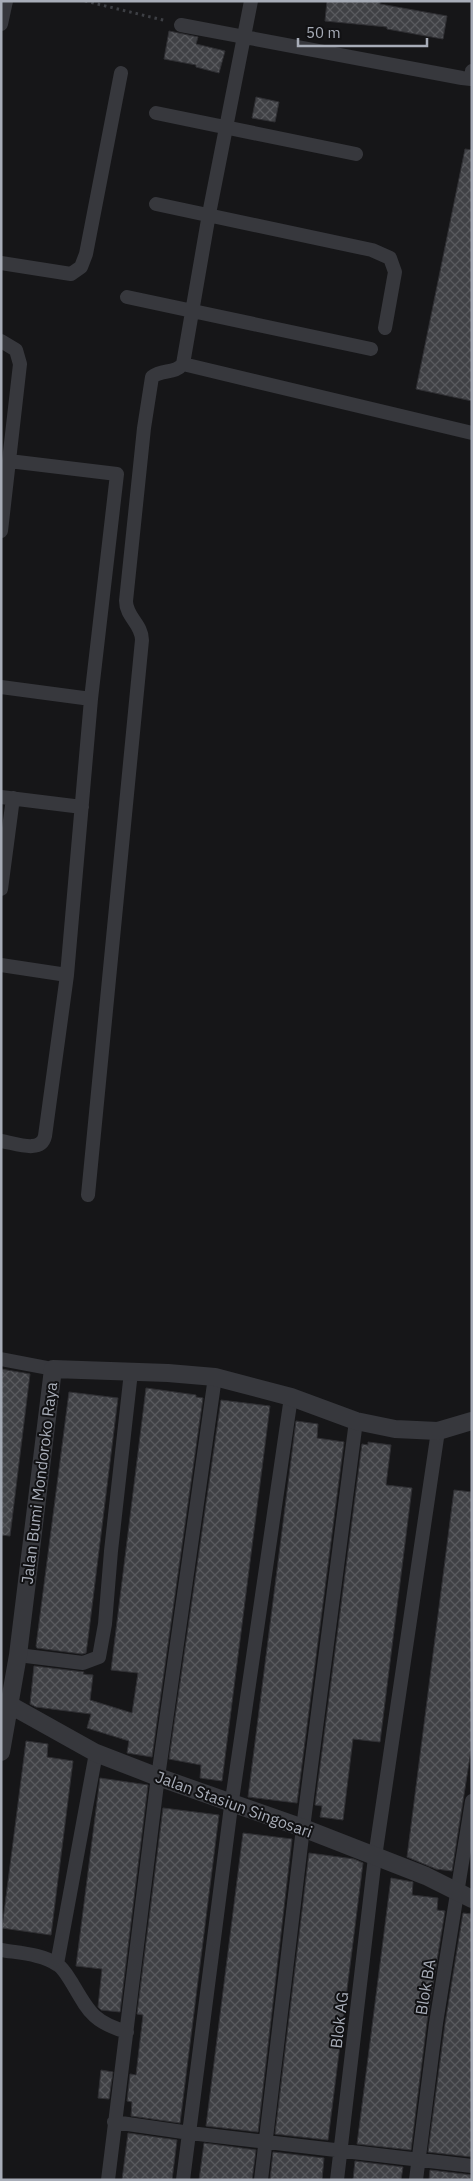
<svg xmlns="http://www.w3.org/2000/svg" width="473" height="2181" font-family="'IBM Plex Sans',sans-serif">
	<style>
		.building { fill: url(#building-cross-hatch); stroke: #303034 }
		.lines { fill: none; stroke-linecap: round; stroke-linejoin: round }
		.path { stroke: #3d3f44; stroke-width: 3; stroke-dasharray: 2.5 4; stroke-linecap: butt }
		.minor { stroke: #37383d; stroke-width: 14 }
		.tertiary { stroke: #37383d; stroke-width: 18 }
		.labels { text-anchor: middle; dominant-baseline: central; stroke-width: 4; stroke-linejoin: round; paint-order: stroke }
		.street-label { font-size: 16px; fill: #a8adb8; stroke: #111113 }
	</style>
	<defs>
		<pattern id="building-cross-hatch" width="8" height="8" patternUnits="userSpaceOnUse" patternTransform="scale(1.25)"><rect width="8" height="8" fill="#404145"/><path d="M0 0l8 8M0 8l8-8" fill="none" stroke="#595a5e"/></pattern>
	</defs>
	<rect width="100%" height="100%" fill="#161618"/>
	<path class="building" d="M327,1h53v3l67,12 -4,23 -56,-10v-2l-62,-6z
		M169,31l29,6 -2,7 29,7 -6,22 -23,-6v-2l-32,-6z
		M256,97l23,5 -4,20 -23,-4z
		M465,149l7,1v251l-56,-12z
		M1,1369l29,5 -20,162 -9,-1z
		M146,1388l50,7v2l7,1 -51,359 -25,-4 2,-12 -42,-13 4,-14 -55,-7 -6,-3 4,-38 50,6 -1,2 10,1 -3,25 42,13 6,-40 -27,-3z
		M69,1392l49,6 -30,241 -2,14 -4,1 -45,-6 -1,-2z
		M221,1400l49,6 -48,375 -22,-3 1,-13 -32,-6z
		M296,1421l22,3 -1,14 27,4 -47,361 -49,-6z
		M368,1442l23,3 -5,40 26,3 -32,254 -27,-3 -10,81 -23,-3 2,-11 -7,-1 47,-361 6,1z
		M454,1490l18,2v252l-20,127 -16,-2 -29,-12z
		M26,1741l22,3 -1,13 26,4 -22,174 -49,-7z
		M100,1778l48,7 -28,227 -19,-2 -3,-3 4,-38 -26,-3z
		M163,1808l56,7 -39,308 -49,-7 1,-14 -5,-1 3,-27 6,1 7,-60 -6,-1z
		M243,1833l49,6 -34,293 -52,-6z
		M309,1853l45,6 9,4 -35,277 -53,-6z
		M391,1878l22,4 -1,13 26,3 -1,12 8,1 -18,111 -16,128 -54,-6z
		M463,1913l9,1v243l-44,-5 17,-128z
		M101,2070l12,2 -4,27 -11,-1z
		M128,2133l49,7 -5,40h-50z
		M204,2143l52,7 -4,30h-53z
		M273,2152l51,6 -2,22h-52z
		M355,2161l48,6 -2,13h-48z
		M430,2170l42,5v5h-43z"/>
	<g class="lines">
		<path class="path" d="M85,1l82,20"/>
		<path class="minor" d="M1,24l5,-23
			M181,25l281,53 9,1 1,-8
			M156,113l200,41
			M156,204l216,46 18,8 5,14 -10,56
			M1,263l70,11 10,-7 5,-13 35,-181
			M127,297l244,52
			M1,341l15,9 4,14 -19,167
			M183,364l289,69
			M1,687l90,12
			M1,797l81,10
			M1,889l12,-91
			M1,965l66,10
			M1,1141c14,2 40,13 44,-5l22,-161 24,-276 26,-225 -108,-13
			M88,1195l54,-555c0,-16 -16,-23 -16,-39l18,-173 8,-51c10,-8 23,-3 31,-13l26,-150 42,-213
			M1,1359l52,10
			M18,1655l65,8 16,-6 6,-33 6,-73 20,-179
			M1,1950c18,3 42,4 57,15 6,4 10,12 14,18 17,29 21,39 55,49
			M57,1964l39,-211
			M114,2122l76,11 282,33
			M108,2180l49,-396 58,-407
			M183,2180l47,-366 61,-417
			M261,2180l42,-352 53,-407
			M337,2180l38,-323 63,-426
			M416,2180l20,-157 36,-222"/>
		<path class="tertiary" d="M10,1705l86,48 62,24 145,51 123,48 46,23
			M1,1752l17,-97 35,-286 115,4 47,4 76,20 65,24 39,8 43,2 34,-10"/>
	</g>
	<g class="labels">
		<g class="street-label">
			<text transform="translate(39 1483) rotate(-83)">Jalan Bumi Mondoroko Raya</text>
			<text transform="translate(234 1804) rotate(20)">Jalan Stasiun Singosari</text>
			<text transform="translate(425 1987) rotate(-81)">Blok BA</text>
			<text transform="translate(339 2020) rotate(-83)">Blok AG</text>
		</g>
	</g>
	<rect width="473" height="2181" fill="none" stroke="#a8adb8" stroke-width="5"/>
	<path d="M298 38v8h129v-8" fill="none" stroke="#a8adb8" stroke-width="2.5"/>
	<text x="306" y="38" font-size="15" fill="#a8adb8" stroke="#111113" stroke-width="4" paint-order="stroke">50 m</text>
</svg>
